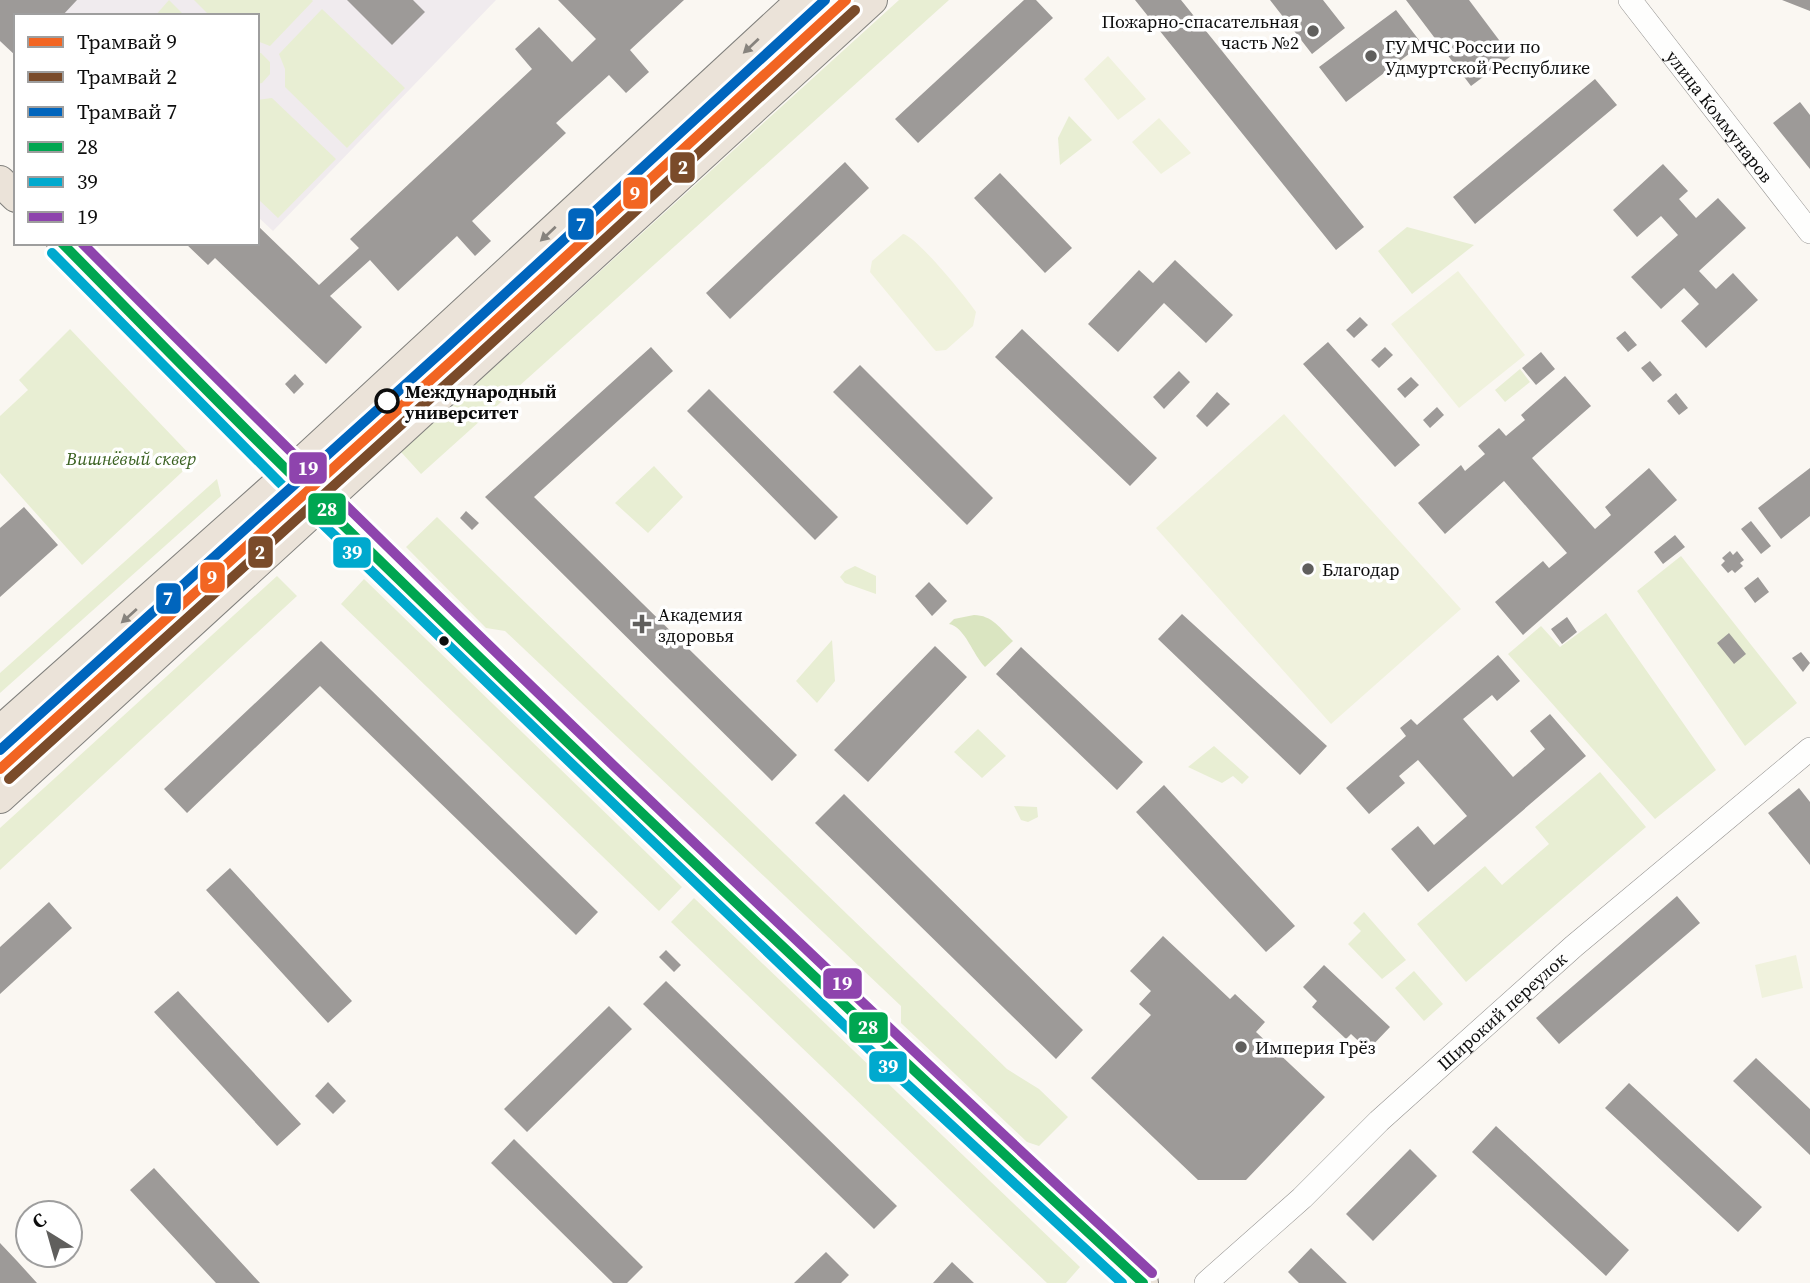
<svg xmlns="http://www.w3.org/2000/svg" width="1810" height="1283" font-family="'Source Serif 4',serif">
	<style>
		.industrial { fill: #f0ebee }
		.green { fill: #e8eed3 }
		.forest { fill: #dae5c1 }
		.pitch { fill: #f0f2dd }
		.building { fill: #9d9a98 }
		.lines { fill: none; stroke-linecap: round; stroke-linejoin: round }
		.minor-casing { stroke: #949290; stroke-width: 24 }
		.major-casing { stroke: #81807d; stroke-width: 32 }
		.minor { stroke: #fefefd; stroke-width: 23 }
		.major { stroke: #ebe3d9; stroke-width: 30 }
		.bus-1-casing { stroke: #fff; stroke-width: 16 }
		.bus-2-casing { stroke: #fff; stroke-width: 16 }
		.bus-3-casing { stroke: #fff; stroke-width: 16 }
		.bus-1 { stroke: #00a651; stroke-width: 10 }
		.bus-2 { stroke: #00a9ce; stroke-width: 10 }
		.bus-3 { stroke: #8e44ad; stroke-width: 10 }
		.tram-1-casing { stroke: #fff; stroke-width: 16 }
		.tram-2-casing { stroke: #fff; stroke-width: 16 }
		.tram-3-casing { stroke: #fff; stroke-width: 16 }
		.tram-1 { stroke: #f26522; stroke-width: 10 }
		.tram-2 { stroke: #7a4b2a; stroke-width: 10 }
		.tram-3 { stroke: #0065bd; stroke-width: 10 }
		.oneway { fill: #87837d }
		.poi-dot { fill: #605f5d; stroke: #fff; stroke-width: 2.5 }
		.stop-dot { fill: #fff; stroke: #0d0d0d; stroke-width: 3.5 }
		.bus-dot { fill: #0d0d0d; stroke: #fff; stroke-width: 2.5 }
		.labels { text-anchor: middle; dominant-baseline: central; stroke-width: 7; stroke-linejoin: round; paint-order: stroke }
		.poi-label { font-size: 18px; fill: #0d0d0d; stroke: #fff; text-anchor: start }
		.street-label { font-size: 18px; fill: #0d0d0d; stroke: #fff }
		.stop-label { font-size: 18px; font-weight: bold; fill: #0d0d0d; stroke: #fff; text-anchor: start }
		.park-label { font-size: 18px; font-style: italic; fill: #3a6121; stroke: #fff }
		.line-badge { stroke: #fff; stroke-width: 2.5 }
		.badge-label { font-size: 19px; text-anchor: middle; font-weight: bold; fill: #fff }
	</style>
	<rect width="100%" height="100%" fill="#faf7f2"/>
	<path class="industrial" d="M0,0h496l-223,231 -16,-15v-200h-241v40l-16,-15z"/>
	<path class="green" d="M169,0l16,16h-30z
		M194,0h118l1,1 -43,45 -13,-5v-25h-47z
		M899,0h50l-528,474 -20,-22z
		M322,9l83,79 -58,60 -62,-61v-18l-6,-15z
		M257,53h4l9,9v12l-8,9 -5,1z
		M272,98l64,61 -58,59 -21,-20v-98z
		M1069,116l23,24 -32,25 -2,-27z
		M1407,227l67,18 -62,49 -34,-43z
		M70,329l125,131 -113,105 -82,-92v-57l28,-26 -9,-10z
		M1520,369l10,13 -25,20 -10,-12z
		M654,466l29,31 -35,36 -33,-30z
		M217,479l4,17 -221,197v-20z
		M437,517l570,552 32,20 29,28 -29,29 -12,-4 -126,-119v-17l-396,-375 -19,-3 -80,-81z
		M1681,556l116,147 -52,43 -108,-155z
		M855,566l21,10v18l-31,-11 -5,-6 5,-6z
		M277,576l20,20 -297,274v-42z
		M364,579l318,308 -23,24 -318,-307z
		M1606,613l110,157 -61,49 -147,-165 33,-28 19,21z
		M832,640l3,41 -18,22 -21,-22z
		M978,729l28,27 -24,22 -28,-26z
		M1214,746l35,31 -7,7 -9,-8 -11,7 -34,-16z
		M1600,772l46,55 -180,155 -49,-58 68,-58 17,19 47,-41 -14,-17z
		M1014,806l23,1 1,10 -10,5 -7,-2z
		M694,898l386,369 -14,16h-19l-376,-361z
		M1364,912l42,48 -24,19 -34,-35 13,-13 -8,-8z
		M1414,971l29,33 -19,17 -29,-33z"/>
	<path class="forest" d="M974,615c18,0 27,14 39,26l-28,26c-12,-12 -20,-40 -36,-43l5,-5z"/>
	<path class="pitch" d="M1108,56l38,43 -28,21 -34,-41z
		M1159,118l32,35 -30,21 -29,-32z
		M903,234c12,1 64,64 73,78l-3,14 -27,24 -10,1 -3,-3 -63,-76 2,-11z
		M1458,271l67,84 -66,53 -68,-84z
		M1284,414l177,195 -130,115 -175,-196z
		M1796,955l7,33 -41,10 -7,-33z"/>
	<path class="building" d="M0,0h77l-15,16h-46v40l-16,-15z
		M347,0h66l12,12 -33,33z
		M558,0h126l-54,50 19,22 -23,21 -17,-18 -53,48 10,10 -94,88 19,20 -16,15 -18,-20 -59,55 -28,-31 -40,36 32,31 -36,37 -111,-106 -7,7 -23,-22h72v-18l62,60 40,-37 -9,-9 182,-170 -17,-20 24,-22 33,35 24,-23z
		M1024,0h12l17,18 -135,125 -23,-24z
		M1135,0h46l183,227 -28,23z
		M1270,0h53l22,28 -33,26z
		M1406,0h63l42,56 -40,30z
		M1782,0h28v11z
		M1396,10l26,34 -76,58 -27,-35z
		M1595,79l22,26 -142,119 -22,-27z
		M1800,102l10,13v54l-37,-46z
		M845,162l24,26 -139,131 -24,-26z
		M1663,164l25,27 -9,8 17,19 22,-20 28,30 -47,43 17,18 17,-16 25,27 -52,48 -25,-27 18,-17 -15,-16 -23,21 -30,-32 47,-42 -17,-19 -24,21 -24,-27z
		M1000,173l72,75 -27,25 -71,-75z
		M1175,260l58,55 -27,28 -42,-40 -46,49 -30,-28 51,-54 14,13z
		M1360,317l8,8 -14,13 -8,-8z
		M1022,329l135,129 -27,28 -135,-129z
		M1625,331l12,14 -9,7 -12,-14z
		M1328,342l92,103 -25,22 -92,-103z
		M651,347l22,24 -139,126 263,258 -25,26 -287,-284z
		M1385,347l8,8 -14,13 -8,-8z
		M1541,352l14,17 -19,16 -14,-17z
		M1650,361l12,14 -9,7 -12,-14z
		M860,365l133,133 -26,27 -134,-133z
		M1179,371l11,11 -26,27 -11,-12z
		M295,374l9,10 -10,10 -9,-10z
		M1565,376l26,30 -59,52 63,71 16,-14 -6,-8 44,-39 28,32 -154,135 -28,-33 48,-41 6,7 18,-15 -63,-72 -59,53 -27,-31 43,-38 4,6 20,-17 -7,-8 21,-18 7,8 19,-16 -4,-5z
		M1411,377l8,8 -14,13 -8,-9z
		M709,389l129,128 -23,23 -128,-129z
		M1217,392l13,12 -23,23 -11,-11z
		M1676,393l12,15 -9,7 -12,-14z
		M1437,407l7,8 -14,13 -7,-8z
		M1810,468v48l-29,23 -23,-31z
		M24,507l34,38 -58,52v-69z
		M466,511l13,12 -7,7 -12,-12z
		M1751,521l20,25 -10,8 -20,-25z
		M1675,535l10,12 -22,17 -9,-12z
		M1730,551l3,4 4,-4 7,9 -4,3 3,3 -8,7 -3,-3 -4,3 -7,-8 4,-4 -3,-3z
		M1758,577l11,15 -14,11 -11,-15z
		M929,582l18,19 -15,15 -17,-20z
		M1182,614l145,132 -27,29 -142,-136z
		M1567,617l10,15 -15,12 -11,-15z
		M1729,633l17,21 -12,10 -17,-21z
		M321,641l277,271 -22,23 -256,-249 -133,127 -23,-24z
		M935,646l32,31 -99,105 -34,-32z
		M1021,647l122,115 -26,28 -121,-116z
		M1801,652l9,11 -7,9 -11,-14z
		M1498,655l22,26 -23,20 -5,-6 -29,24 50,58 32,-28 -15,-18 20,-17 36,42 -158,136 -37,-43 27,-23 16,19 33,-29 -49,-56 -19,16 6,7 -36,31 -23,-26 60,-52 -6,-8 11,-9 6,6z
		M1164,785l131,141 -29,26 -130,-140z
		M1799,788l11,14v63l-42,-52z
		M844,794l239,236 -27,29 -241,-236z
		M230,868l122,133 -24,22 -122,-133z
		M1677,896l23,27 -141,121 -23,-26z
		M49,902l23,26 -72,66v-47z
		M1163,936l67,63 5,-5 30,28 -9,10 69,65 -79,83h-48l-107,-102 60,-63 -12,-11 12,-13 -21,-20z
		M666,950l15,15 -7,7 -15,-15z
		M1324,965l66,62 -22,23 -17,-16 -5,5 -34,-32 5,-6 -14,-14z
		M666,981l231,225 -23,23 -231,-225z
		M178,991l123,133 -24,22 -123,-134z
		M609,1006l23,23 -105,103 -23,-23z
		M1756,1058l54,51v46l-77,-74z
		M328,1082l18,19 -13,13 -18,-18z
		M1629,1083l133,124 -24,25 -133,-124z
		M1496,1126l133,124 -23,26 -134,-124z
		M514,1139l129,128 -16,16h-14l-122,-120z
		M1410,1149l27,27 -64,65 -27,-27z
		M154,1168l106,115h-44l-86,-93z
		M0,1243l17,18 20,22h-37z
		M1311,1248l36,35h-48l-11,-11z
		M826,1252l23,23 -8,8h-47z
		M952,1262l22,21h-41z"/>
	<g class="lines">
		<g class="minor-casing">
			<g id="minor">
				<path id="s1" d="M1630,0l180,232"/>
				<path id="s2" d="M1206,1283l96,-85 77,-77 195,-175 236,-197"/>
			</g>
		</g>
		<g class="major-casing">
			<path id="major" d="M0,181l16,16
				M62,243l228,230 273,263 318,305 262,242
				M0,731l290,-258 512,-473
				M0,757l20,23
				M0,798l872,-798"/>
		</g>
		<use href="#minor" class="minor"/>
		<use href="#major" class="major"/>
		<g class="bus-1-casing">
			<path id="bus-1" d="M62,243c76,77 151,155 228,230 280,275 565,544 853,810"/>
		</g>
		<g class="bus-2-casing">
			<path id="bus-2" d="M52,253l228,230 273,263 318,305 251,232"/>
		</g>
		<g class="bus-3-casing">
			<path id="bus-3" d="M82,243c349,352 707,694 1070,1030"/>
		</g>
		<use href="#bus-1" class="bus-1"/>
		<use href="#bus-2" class="bus-2"/>
		<use href="#bus-3" class="bus-3"/>
		<g class="tram-1-casing">
			<path id="tram-1" d="M0,769l455,-411 391,-358"/>
		</g>
		<g class="tram-2-casing">
			<path id="tram-2" d="M9,779l455,-411 391,-358"/>
		</g>
		<g class="tram-3-casing">
			<path id="tram-3" d="M0,750l446,-402 379,-348"/>
		</g>
		<use href="#tram-1" class="tram-1"/>
		<use href="#tram-2" class="tram-2"/>
		<use href="#tram-3" class="tram-3"/>
	</g>
	<defs><path id="oneway-solid" d="M-6-.8H1V-3.2L6.5 0L1 3.2V.8H-6Z" transform="scale(1.75)"/></defs>
	<g class="oneway">
		<use href="#oneway-solid" transform="translate(751 46) rotate(137)"/>
		<use href="#oneway-solid" transform="translate(548 234) rotate(137)"/>
		<use href="#oneway-solid" transform="translate(129 616) rotate(138)"/>
	</g>
	<g class="poi-dot">
		<circle cx="1313" cy="31" r="7"/>
		<circle cx="1371" cy="56" r="7"/>
		<circle cx="1308" cy="569" r="7"/>
		<path d="M638.5 613.5h7v7h7v7h-7v7h-7v-7h-7v-7h7z"/>
		<circle cx="1241" cy="1047" r="7"/>
	</g>
	<circle class="stop-dot" cx="387" cy="401" r="11"/>
	<circle class="bus-dot" cx="444" cy="641" r="6"/>
	<g class="labels">
		<g class="poi-label">
			<text x="1299" y="21" text-anchor="end">Пожарно-спасательная<tspan x="1299" dy="21">часть №2</tspan></text>
			<text x="1385" y="46">ГУ МЧС России по<tspan x="1385" dy="21">Удмуртской Республике</tspan></text>
			<text x="1322" y="569">Благодар</text>
			<text x="658" y="614">Академия<tspan x="658" dy="21">здоровья</tspan></text>
			<text x="1255" y="1047">Империя Грёз</text>
		</g>
		<g class="street-label">
			<text stroke="none"><textPath href="#s1" startOffset="147">улица Коммунаров</textPath></text>
			<text stroke="none"><textPath href="#s2" startOffset="402">Широкий переулок</textPath></text>
		</g>
		<g class="stop-label">
			<text x="405" y="391">Международный<tspan x="405" dy="21">университет</tspan></text>
		</g>
		<g class="park-label">
			<text x="131" y="458">Вишнёвый сквер</text>
		</g>
	</g>
	<g class="line-badge">
		<rect x="669" y="151" width="27" height="33" rx="7" fill="#7a4b2a"/>
		<rect x="622" y="176" width="27" height="34" rx="7" fill="#f26522"/>
		<rect x="567" y="207" width="28" height="34" rx="7" fill="#0065bd"/>
		<rect x="288" y="451" width="40" height="34" rx="7" fill="#8e44ad"/>
		<rect x="307" y="492" width="40" height="34" rx="7" fill="#00a651"/>
		<rect x="247" y="535" width="27" height="34" rx="7" fill="#7a4b2a"/>
		<rect x="332" y="536" width="40" height="33" rx="7" fill="#00a9ce"/>
		<rect x="199" y="561" width="27" height="33" rx="7" fill="#f26522"/>
		<rect x="155" y="582" width="27" height="33" rx="7" fill="#0065bd"/>
		<rect x="822" y="967" width="41" height="33" rx="7" fill="#8e44ad"/>
		<rect x="848" y="1011" width="41" height="33" rx="7" fill="#00a651"/>
		<rect x="868" y="1050" width="40" height="33" rx="7" fill="#00a9ce"/>
	</g>
	<g class="badge-label">
		<text x="683" y="174">2</text>
		<text x="635" y="200">9</text>
		<text x="581" y="231">7</text>
		<text x="308" y="475">19</text>
		<text x="327" y="516">28</text>
		<text x="260" y="559">2</text>
		<text x="352" y="559">39</text>
		<text x="212" y="584">9</text>
		<text x="168" y="605">7</text>
		<text x="842" y="990">19</text>
		<text x="868" y="1034">28</text>
		<text x="888" y="1073">39</text>
	</g>
	<rect x="14" y="14" width="245" height="231" fill="#ffffff" stroke="#9e9e9e" stroke-width="2"/>
	<rect x="28" y="37" width="35" height="10" fill="#f26522" stroke="#9e9e9e" stroke-width="2"/>
	<text x="77" y="49" font-size="21" fill="#0d0d0d">Трамвай 9</text>
	<rect x="28" y="72" width="35" height="10" fill="#7a4b2a" stroke="#9e9e9e" stroke-width="2"/>
	<text x="77" y="84" font-size="21" fill="#0d0d0d">Трамвай 2</text>
	<rect x="28" y="107" width="35" height="10" fill="#0065bd" stroke="#9e9e9e" stroke-width="2"/>
	<text x="77" y="119" font-size="21" fill="#0d0d0d">Трамвай 7</text>
	<rect x="28" y="142" width="35" height="10" fill="#00a651" stroke="#9e9e9e" stroke-width="2"/>
	<text x="77" y="154" font-size="21" fill="#0d0d0d">28</text>
	<rect x="28" y="177" width="35" height="10" fill="#00a9ce" stroke="#9e9e9e" stroke-width="2"/>
	<text x="77" y="189" font-size="21" fill="#0d0d0d">39</text>
	<rect x="28" y="212" width="35" height="10" fill="#8e44ad" stroke="#9e9e9e" stroke-width="2"/>
	<text x="77" y="224" font-size="21" fill="#0d0d0d">19</text>
	<g transform="translate(49 1234) rotate(323)"><circle r="33" fill="#ffffff" stroke="#9e9e9e" stroke-width="2"/>
	<path d="M0-5L12 26L0 18L-12 26Z" fill="#605f5d"/>
	<text y="-10" font-size="19" font-weight="bold" text-anchor="middle" fill="#0d0d0d">С</text>
	</g>
</svg>
